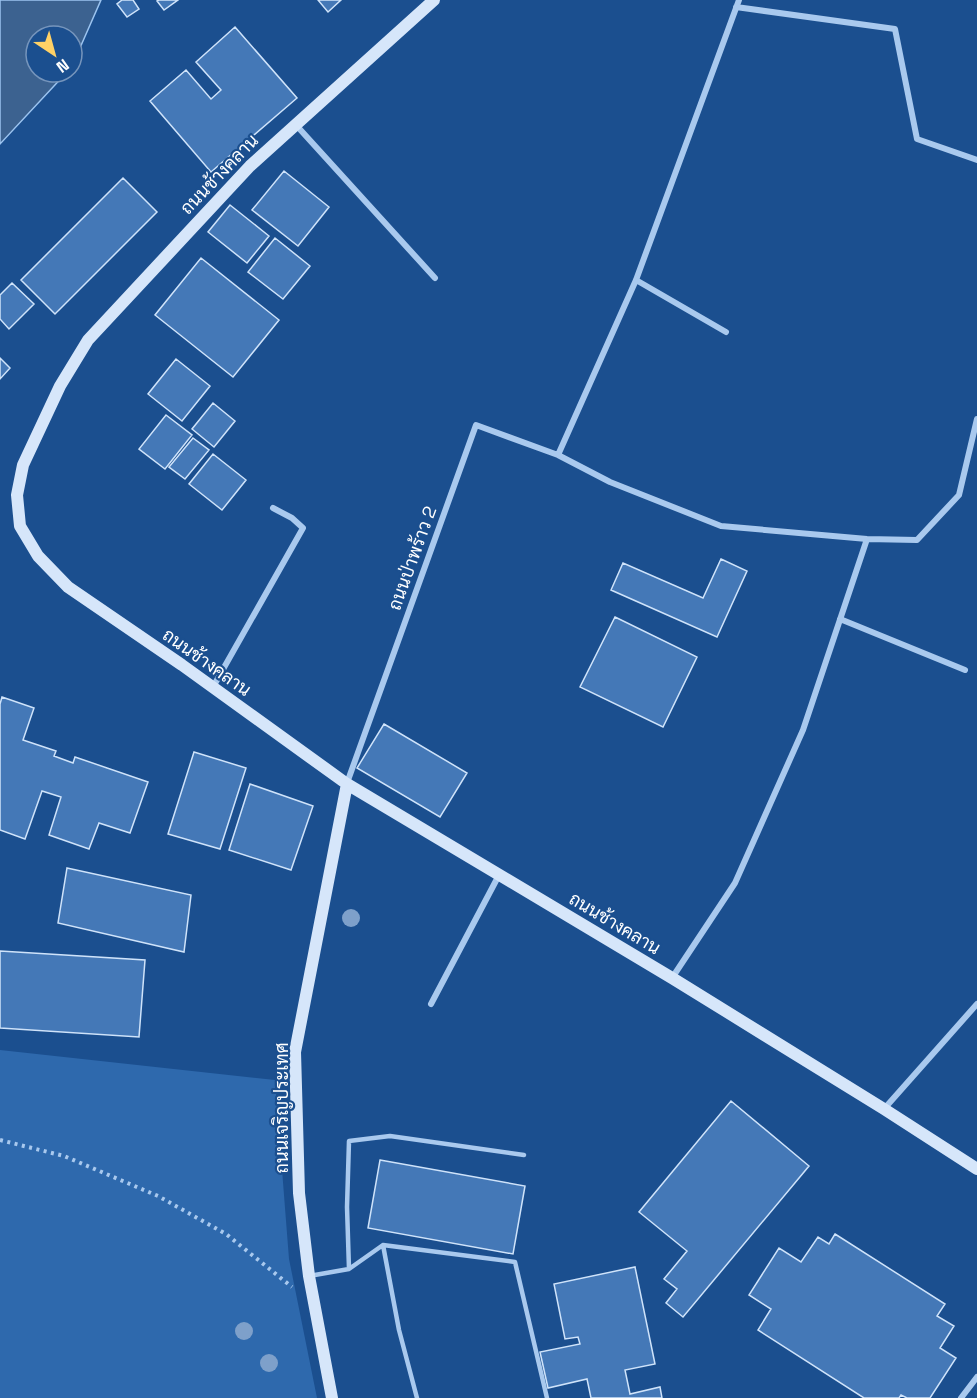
<svg xmlns="http://www.w3.org/2000/svg" width="977" height="1398" font-family="'Space Grotesk',Sarabun,sans-serif">
	<style>
		.green { fill: #2e69ad }
		.water { fill: #3c6290; stroke: #9cc4f0; stroke-width: 1.5 }
		.building { fill: #4478b7; stroke: #cfe3fa; stroke-width: 1.5 }
		.lines { fill: none; stroke-linecap: round; stroke-linejoin: round }
		.path { stroke: #a9c9ee; stroke-width: 4; stroke-dasharray: 3 4.5; stroke-linecap: butt }
		.lane { stroke: #a9c9ee; stroke-width: 4.5 }
		.street { stroke: #a9c9ee; stroke-width: 6 }
		.secondary { stroke: #d6e6fa; stroke-width: 12 }
		.tree { fill: #7ea0ca }
		.labels { text-anchor: middle; dominant-baseline: central; stroke-width: 4.5; stroke-linejoin: round; paint-order: stroke }
		.street-label { font-size: 18px; fill: #fff; stroke: #1b4f8f }
	</style>
	<rect width="100%" height="100%" fill="#1b4f8f"/>
	<path class="green" d="M0,1050l275,30 14,179 28,139h-317z"/>
	<path class="water" d="M0,0h101l-29,66v-30h-36v36h31l-67,72z"/>
	<path class="building" d="M122,0h11l6,9 -12,8 -10,-13z
		M159,0h19l-14,10 -7,-9z
		M318,0h23l-13,12z
		M235,27l62,71 -86,74 -61,-71 36,-31 25,29 10,-9 -25,-28z
		M284,171l45,36 -31,39 -46,-36z
		M123,178l34,34 -102,102 -34,-34z
		M230,205l39,31 -22,27 -39,-31z
		M275,238l35,28 -27,33 -35,-27z
		M201,258l78,62 -46,57 -78,-62z
		M12,283l22,21 -25,25 -9,-10v-24z
		M0,358l10,10 -10,11z
		M176,359l34,27 -28,35 -34,-27z
		M213,403l22,18 -21,26 -22,-18z
		M166,415l26,20 -27,34 -26,-20z
		M193,438l16,12 -24,29 -16,-12z
		M213,454l33,26 -24,30 -33,-26z
		M721,559l26,12 -30,66 -106,-47 12,-27 80,35z
		M615,617l82,40 -34,70 -83,-40z
		M2,697l32,11 -11,32 33,11 -2,5 19,7 2,-6 73,25 -18,51 -31,-10 -10,26 -40,-14 12,-38 -19,-6 -17,48 -25,-9v-126z
		M384,724l83,49 -27,44 -83,-49z
		M194,752l52,16 -26,81 -52,-15z
		M250,784l63,22 -22,64 -62,-20z
		M67,868l124,27 -7,57 -126,-29z
		M0,951l145,9 -6,77 -139,-9z
		M731,1101l78,65 -126,151 -17,-14 11,-14 -13,-10 23,-28 -48,-39z
		M380,1160l145,26 -12,68 -145,-26z
		M835,1234l110,70 -8,12 17,10 -14,22 16,10 -26,40h-23l-6,-3 -2,3h-35l-106,-68 13,-21 -22,-14 30,-47 22,14 17,-25 11,7z
		M635,1267l20,97 -30,6 5,24 30,-7 2,11h-71l-4,-19 -39,9 -8,-36 40,-8 -2,-7 -13,2 -11,-55z"/>
	<g class="lines">
		<path class="path" d="M0,1140l64,16 94,40 68,38 66,53"/>
		<path class="lane" d="M383,1245l16,85 18,68
			M349,1269l-2,-62 2,-66 41,-5 134,19
			M309,1276l40,-7 34,-24 132,17 32,136"/>
		<path class="street" d="M736,7l159,22 22,110 60,21
			M296,125l139,153
			M636,280l90,52
			M558,455l78,-175 103,-280
			M840,619l125,51
			M213,687l90,-159 -11,-10 -19,-10
			M347,783l129,-358 82,30 52,27 111,44 146,13 50,1 42,-45 18,-76
			M672,978l63,-95 68,-153 64,-191
			M431,1004l68,-129
			M884,1109l93,-105
			M961,1398l16,-21"/>
		<path class="secondary" d="M434,0l-184,166 -162,174 -28,46 -37,79 -6,30 3,31 18,30 30,31 114,78 165,119 325,194 212,131 93,60
			M332,1398l-23,-122 -10,-83 -4,-141 52,-268"/>
	</g>
	<g class="tree">
		<circle cx="351" cy="918" r="9"/>
		<circle cx="244" cy="1331" r="9"/>
		<circle cx="269" cy="1363" r="9"/>
	</g>
	<g class="labels">
		<g class="street-label">
			<text transform="translate(219 174) rotate(-46)">ถนนช้างคลาน</text>
			<text transform="translate(412 558) rotate(-70)">ถนนป่าพร้าว 2</text>
			<text transform="translate(207 662) rotate(35)">ถนนช้างคลาน</text>
			<text transform="translate(615 923) rotate(31)">ถนนช้างคลาน</text>
			<text transform="translate(281 1108) rotate(-90)">ถนนเจริญประเทศ</text>
		</g>
	</g>
	<g transform="translate(54 54) rotate(144)"><circle r="28" fill="#1b4f8f" stroke="#7695bc" stroke-width="1.5"/>
	<path d="M0-4.5L10 22L0 15L-10 22Z" fill="#ffd166"/>
	<text y="-9" font-size="16" font-weight="bold" text-anchor="middle" fill="#ffffff">N</text>
	</g>
</svg>
